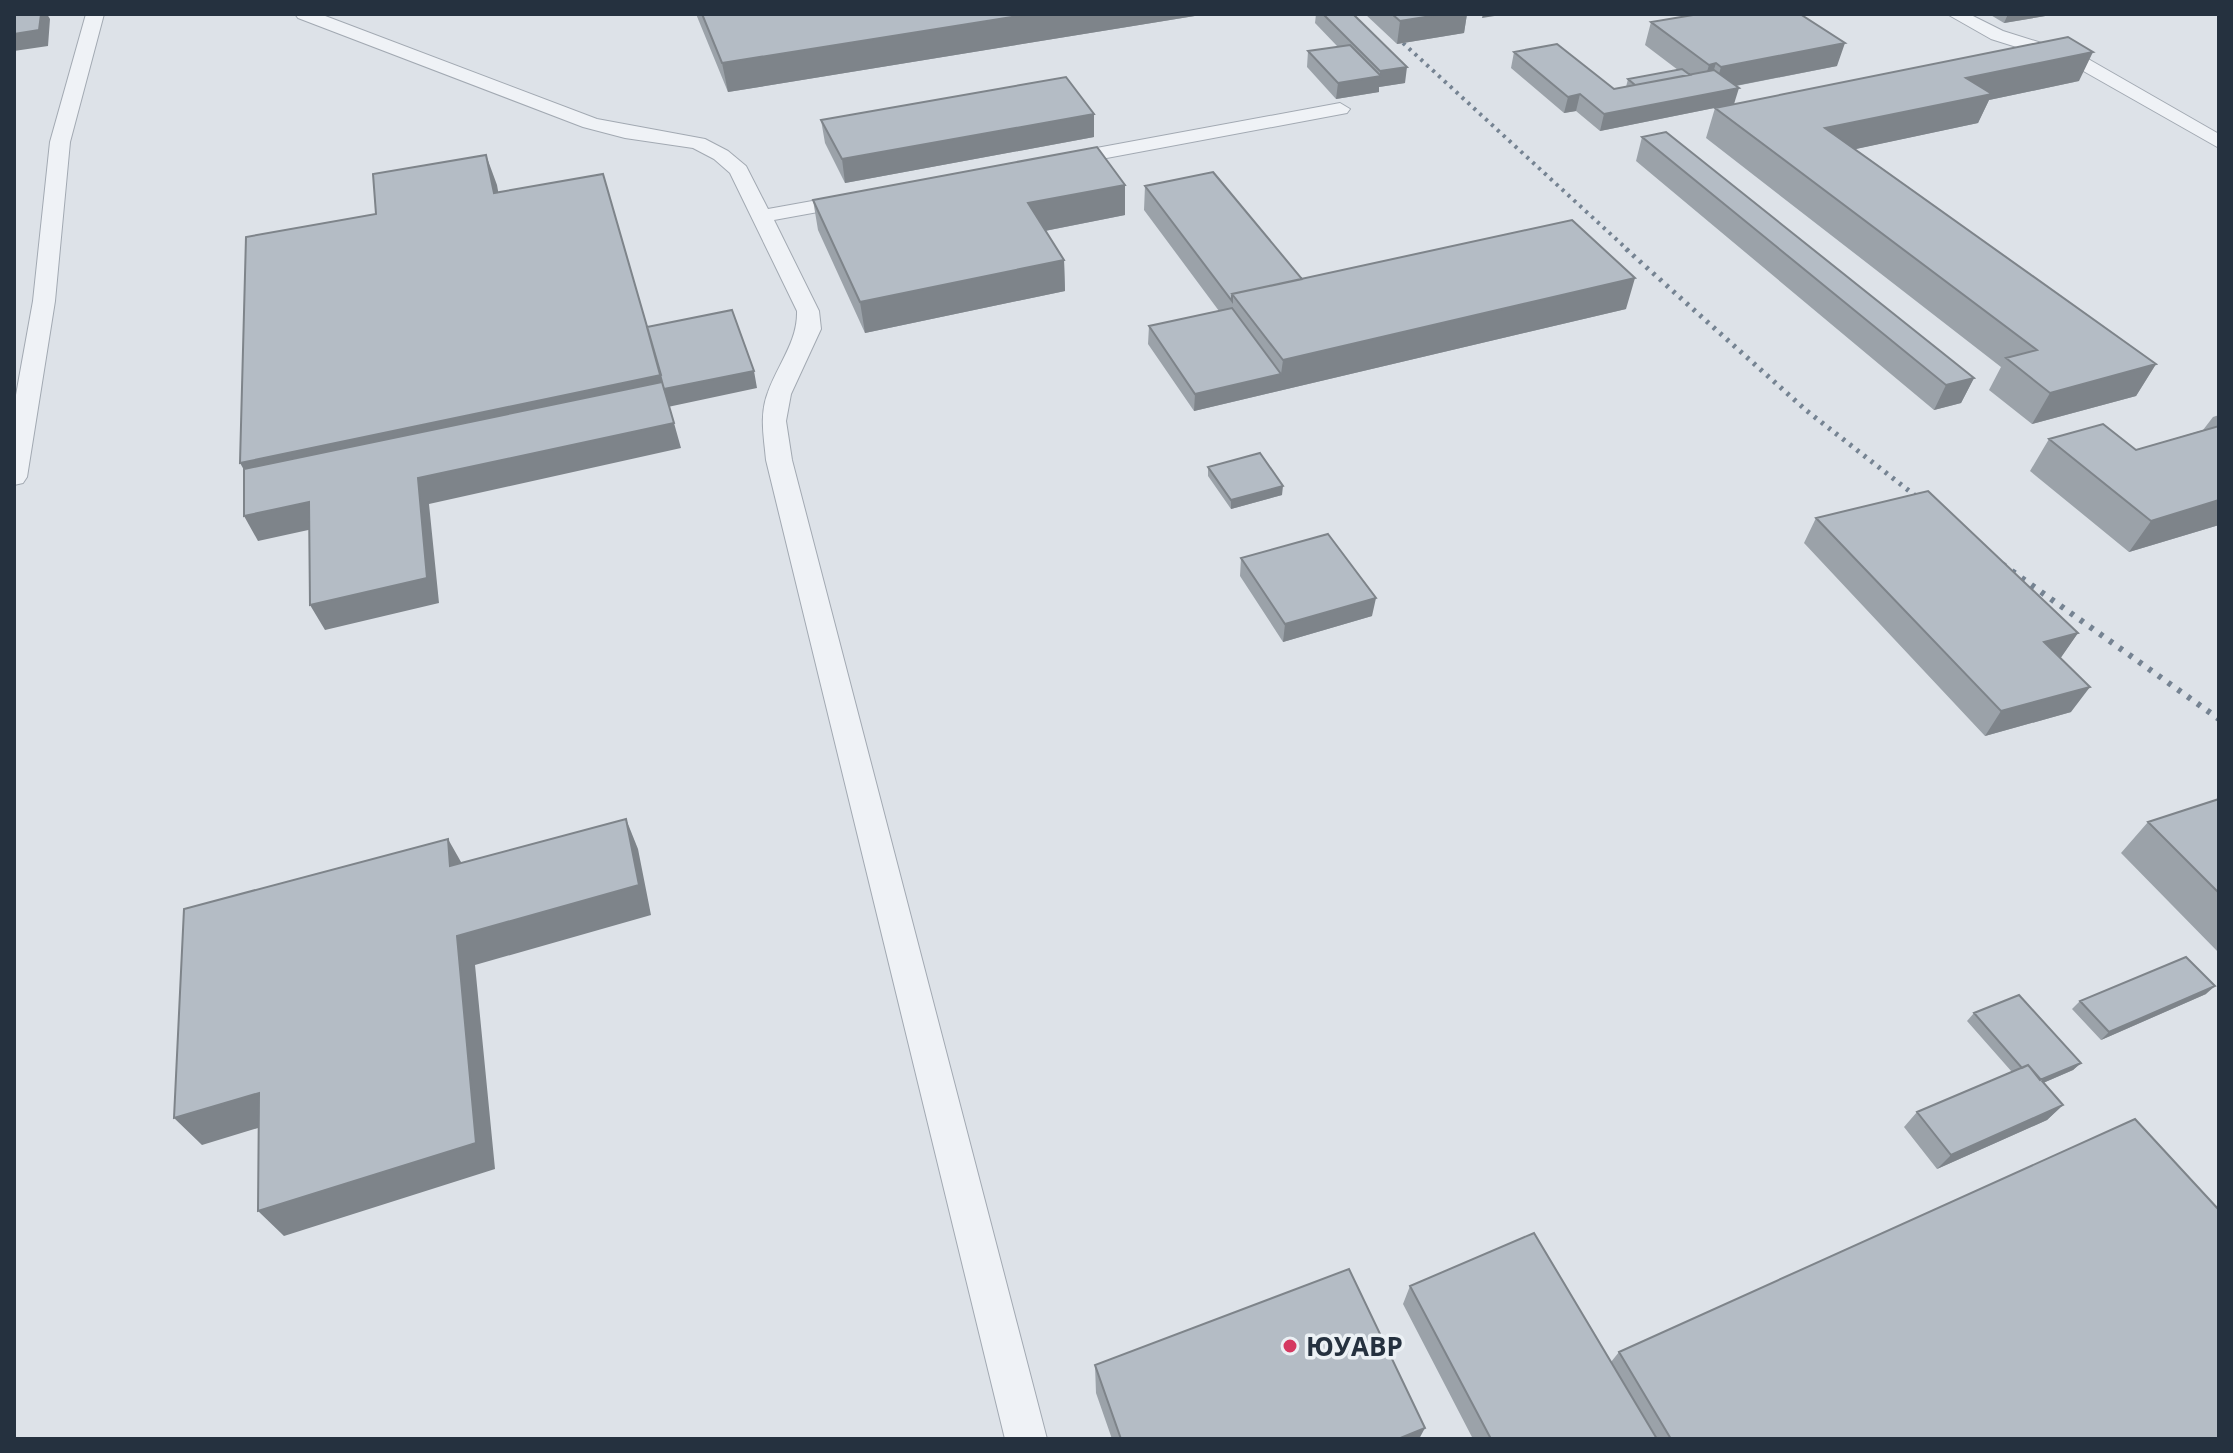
<svg xmlns="http://www.w3.org/2000/svg" width="2233" height="1453" font-family="'Open Sans',sans-serif">
	<style>
		.lines { fill: none; stroke-linecap: round; stroke-linejoin: round }
		.lane-casing { stroke: #a2a9b2; stroke-width: 2 }
		.lane { fill: #eff2f6; fill-rule: evenodd }
		.rail-far2 { stroke: #758392; stroke-width: 4; stroke-dasharray: 3 5; stroke-linecap: butt }
		.rail-far1 { stroke: #758392; stroke-width: 5; stroke-dasharray: 3 6; stroke-linecap: butt }
		.rail { stroke: #758392; stroke-width: 6; stroke-dasharray: 4 8; stroke-linecap: butt }
		.wall { fill: #9ba2a9 }
		.shaded-wall { fill: #7e848a }
		.building { fill: #b4bcc5; stroke: #7e848a; stroke-width: 2 }
		.poi-dot { fill: #d53961; stroke: #ecf1f5; stroke-width: 3 }
		.labels { text-anchor: middle; dominant-baseline: central; stroke-width: 7; stroke-linejoin: round; paint-order: stroke }
		.near-poi-label { font-size: 26px; font-weight: bold; fill: #25313f; stroke: #ecf1f5; text-anchor: start }
	</style>
	<rect width="100%" height="100%" fill="#dde2e8"/>
	<g class="lines">
		<g class="lane-casing">
			<path id="lane" d="M86,14h18l-34,128 -15,159 -28,176 -4,6 -9,2v-79l19,-105 17,-159z
				M295,14h25l277,105 108,20 23,12 18,15 22,43 83,-15 10,6 -10,6 -77,14 45,91 2,18 -30,65 -5,27 6,39 255,979h-42l-239,-979c-2,-23 -7,-45 2,-68 10,-28 30,-51 29,-81l-67,-138 -16,-14 -21,-11 -68,-10 -42,-11 -285,-109z
				M1947,14h22l34,17 80,25 136,78v14l-148,-84 -80,-25z
				M1340,103l10,6 -3,4 -283,53 -10,-6 10,-6z"/>
		</g>
		<use href="#lane" class="lane"/>
		<path class="rail-far2" d="M1403,43l226,208"/>
		<path class="rail-far1" d="M1626,249l181,162 124,97
			M1997,560l7,6"/>
		<path class="rail" d="M2002,564l217,155"/>
	</g>
	<path class="wall" d="M696,14h511l-479,78z
		M1316,14h37l52,69 -26,4v5l-43,7 -29,-32 1,-16 30,-4 -23,-24z
		M1365,14h102l-3,19 -67,11z
		M1989,14h68l-53,9z
		M1651,22l186,44 -101,20 -2,18 -134,27 -24,-20 -12,2 -53,-45 3,-16 100,37 12,-2 2,-8 50,-9 -33,-25z
		M2079,81l-90,19 -11,23 -123,26 301,215 -20,32 -104,28 -43,-34 12,-23 -295,-229 9,-30z
		M1094,114v23l-249,46 -20,-40 -4,-23z
		M1642,137l332,241 -13,25 -27,7 -298,-249z
		M1145,186l157,93 324,30 -432,102 -46,-67 1,-18 70,-15 -75,-101z
		M813,200l312,15 -80,16 19,29 1,31 -200,42 -47,-103z
		M2219,415v110l-90,27 -99,-81 19,-32 87,11 67,-20 10,-13z
		M1208,467l74,28 -51,14 -23,-33z
		M1816,518l262,115 -18,25 11,54 -86,24 -181,-193z
		M1241,558l131,58 -89,26 -43,-66z
		M2219,799v154l-98,-100 27,-31z
		M2206,994l-105,46 -29,-31 8,-8z
		M1974,1013l107,50 -8,7 -30,13 20,22 -16,15 -110,49 -33,-42 13,-15 95,-40 -45,-51z
		M1410,1286l201,76 8,-10 600,87h-746l-70,-135z
		M1095,1365l324,74h-307l-16,-46z"/>
	<path class="shaded-wall" d="M41,14h6l3,5 -2,27 -34,5v-17z
		M1031,14h176l-479,78 -6,-29z
		M1444,14h23l-3,19 -67,11 3,-23z
		M1483,14h24l-25,4z
		M2008,14h49l-53,9z
		M1845,43l-8,23 -123,24 7,-23z
		M2093,52l-14,29 -90,19 -11,23 -164,35 11,-30 141,-50z
		M1716,63l-7,23 -7,2 7,-23z
		M1407,67l-2,16 -26,4v5l-43,7 2,-16 42,-7v-5z
		M1739,88l-5,16 -134,27 4,-17z
		M1580,94l-4,17 -12,2 4,-16z
		M1094,114v23l-249,46 -3,-24z
		M486,155l11,30 7,39 -10,-31z
		M1125,185v30l-96,19 -1,-31z
		M1064,260l1,31 -200,42 -5,-31z
		M1635,278l-9,31 -432,102 1,-17 86,-20 2,-14z
		M2156,364l-20,32 -104,28 18,-31z
		M754,371l3,17 -499,106 -18,-31 421,-88z
		M1974,378l-13,25 -27,7 12,-25z
		M674,423l7,25 -252,56 10,99 -114,27 -15,-25 108,-127z
		M1283,486l-1,9 -51,14v-9z
		M2219,500v25l-90,27 22,-31z
		M309,502l13,25 -64,14 -14,-25z
		M1376,598l-4,18 -89,26 2,-18z
		M2078,633l-18,26 -16,-17z
		M2090,687l-19,25 -86,24 16,-25z
		M626,819l12,30 13,66 -176,50 20,204 -211,67 -26,-25 199,-275z
		M448,839l17,30 -15,-3z
		M2215,986l-9,8 -105,46 8,-8z
		M2081,1063l-8,7 -46,20 7,-8z
		M259,1093l25,27 -82,25 -28,-27z
		M2063,1105l-16,15 -110,49 14,-14z
		M1425,1428l-6,11h-21z"/>
	<path class="building" d="M14,14h27l-2,16 -25,4z
		M702,14h329l-309,49z
		M1323,14h30l54,53 -27,4z
		M1392,14h52l-44,7z
		M1699,14h101l45,29 -124,24 -5,-4 -7,2 -58,-43z
		M2068,37l25,15 -127,26 26,16 -167,34 331,236 -106,29 -44,-35 31,-8 -322,-242z
		M1557,44l57,45 100,-19 25,18 -135,26 -24,-20 -12,3 -54,-45z
		M1350,45l31,31 -43,7 -30,-32z
		M1682,69l8,6 -55,10 -7,-6z
		M1066,77l28,37 -252,45 -21,-39z
		M1666,132l308,246 -28,7 -304,-248z
		M1097,147l28,38 -97,18 36,57 -204,42 -47,-102z
		M486,155l8,38 109,-19 58,201 -421,88 6,-226 130,-23 -3,-40z
		M1213,172l89,107 -70,15v7l-87,-115z
		M1572,220l63,58 -352,82 -51,-66z
		M1232,308l49,66 -86,20 -46,-68z
		M732,310l22,61 -90,18 -17,-62z
		M662,382l12,41 -256,55 9,100 -117,27 -1,-103 -65,14v-47z
		M2103,424l33,26 83,-24v74l-68,21 -102,-82z
		M1260,453l23,33 -52,14 -23,-33z
		M1928,491l150,142 -34,9 46,45 -89,24 -185,-193z
		M1328,534l48,64 -91,26 -44,-66z
		M2219,799v94l-71,-71z
		M626,819l13,66 -182,51 19,207 -218,68 1,-118 -85,25 10,-209 264,-70 2,27z
		M2186,957l29,29 -106,46 -29,-31z
		M2019,995l62,68 -41,17 -12,-15 -6,3 -48,-55z
		M2028,1065l35,40 -112,50 -34,-43z
		M2135,1119l84,91v229h-548l-52,-87z
		M1534,1233l123,206h-166l-81,-153z
		M1349,1269l76,159 -27,11h-277l-26,-74z"/>
	<circle class="poi-dot" cx="1290" cy="1346" r="8"/>
	<g class="labels">
		<g class="near-poi-label">
			<text x="1306" y="1346">ЮУАВР</text>
		</g>
	</g>
	<rect width="2233" height="1453" fill="none" stroke="#25313f" stroke-width="32"/>
</svg>
